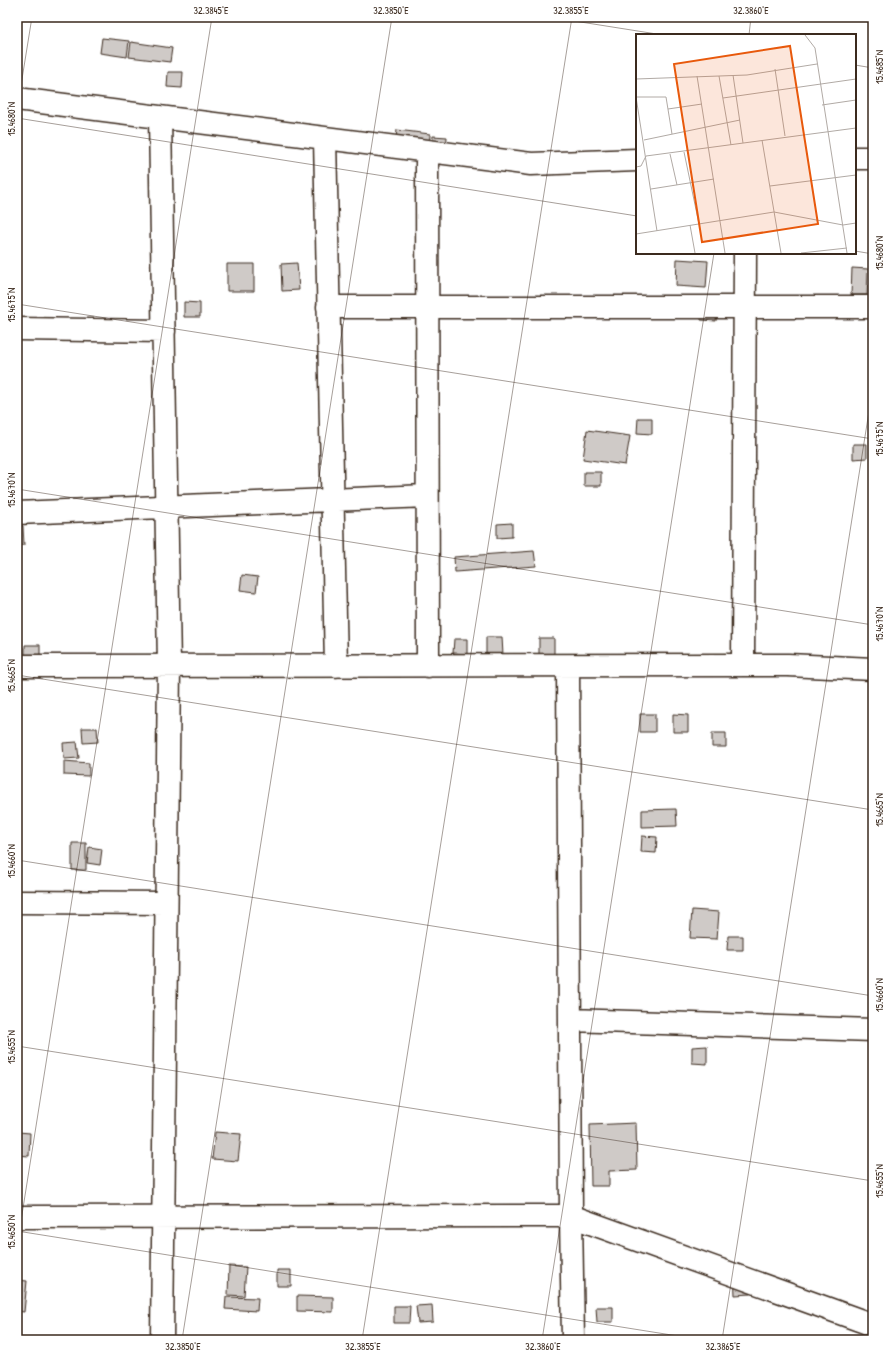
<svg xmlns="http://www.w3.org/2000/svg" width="890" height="1357" font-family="'Patrick Hand',sans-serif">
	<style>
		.building { fill: #cfcac7; stroke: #3b2a1e }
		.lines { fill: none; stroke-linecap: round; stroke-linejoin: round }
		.street-casing { stroke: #3b2a1e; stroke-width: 25 }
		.street { stroke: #fff; stroke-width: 22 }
		.ticks { fill: none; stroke: #3b2a1e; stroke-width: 1; stroke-opacity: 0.45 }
		.inset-road { fill: none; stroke: #b1aaa5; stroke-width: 1 }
		.view { fill: #e8590c; fill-opacity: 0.15; stroke: #e8590c; stroke-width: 2 }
		.inset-edge { fill: none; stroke: #3b2a1e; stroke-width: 2 }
		.neatline { fill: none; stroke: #3b2a1e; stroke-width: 1.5 }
		.ticks-label { font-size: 10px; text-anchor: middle; fill: #3b2a1e }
	</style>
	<rect width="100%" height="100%" fill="#fff"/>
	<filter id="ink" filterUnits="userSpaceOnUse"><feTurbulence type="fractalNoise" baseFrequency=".025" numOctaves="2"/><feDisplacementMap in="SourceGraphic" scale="8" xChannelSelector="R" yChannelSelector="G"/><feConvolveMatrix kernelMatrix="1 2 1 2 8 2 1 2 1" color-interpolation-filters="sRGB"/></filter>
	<g filter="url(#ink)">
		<path class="building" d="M102,38l27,3 -2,16 -27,-4z
			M131,42l41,6 -2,14 -41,-5z
			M168,72h15l-1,16 -15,-1z
			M397,130l33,4 -1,16 -34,-4z
			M433,136l14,1 -1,14 -14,-1z
			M677,259l31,2 -2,27 -30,-2z
			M297,263l2,27 -17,1 -1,-27z
			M227,264h27v27h-27z
			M852,268l16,1 -1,26h-16z
			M184,302l16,1v14h-16z
			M701,305h16l-1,16 -15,-1z
			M638,418h14v16l-15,-1z
			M587,430l43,6 -5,29 -42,-6z
			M853,444h14v14l-14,1z
			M584,472h17v14h-17z
			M512,523v14l-15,1v-14z
			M17,526h6l1,19 -7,1z
			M534,551l2,15 -81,6 -1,-15z
			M242,575l16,2 -2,15 -16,-2z
			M486,637h16l1,18h-17z
			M539,638h15v16h-15z
			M454,639h13v15l-14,-1z
			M25,645h15v15h-15z
			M640,714h15v18h-15z
			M673,714l15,1v17h-15z
			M82,728h15l1,14 -15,1z
			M712,733h14v14h-14z
			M77,742l2,16 -15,1 -1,-16z
			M64,761l25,2v13l-25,-1z
			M676,809l1,17 -35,1v-17z
			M642,836l15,1 -1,16 -15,-1z
			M72,843h14v27h-14z
			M89,847l13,2 -2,16 -13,-2z
			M692,910l27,2 -2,27 -27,-1z
			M728,936h15v14h-16z
			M707,1046v18l-15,-1v-16z
			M636,1123l1,47 -28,1v15h-18l-1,-61z
			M18,1132l12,1 -1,23 -12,-1z
			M215,1132l26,2 -3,27 -26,-2z
			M229,1266l17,1 -2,29 -16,-1z
			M277,1270h14v16h-14z
			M751,1270v24l-16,1 -1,-24z
			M17,1280l10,1 -3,31 -7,-1z
			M297,1296l36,1v15l-36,-1z
			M226,1297l32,1 -1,13 -32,-2z
			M432,1305l1,17 -15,1 -2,-17z
			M394,1306h16l-1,17h-15z
			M596,1307h17v15h-16z"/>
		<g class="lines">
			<g class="street-casing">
				<path id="street" d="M17,99l514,65 106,-4
					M160,117l9,549 -7,674
					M325,138l11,528
					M427,151l1,515
					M855,158h18
					M328,307h545
					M17,329l147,2
					M17,513l410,-17
					M743,665l2,-412
					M17,666l771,-1 85,4
					M568,666l3,550 2,124
					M17,902l149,1
					M570,1020l303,10
					M17,1217l554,-1 302,109"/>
			</g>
			<use href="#street" class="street"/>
		</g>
	</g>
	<path class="ticks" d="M549,17l114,18M749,35l2,-18M855,65l18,3M17,110l15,-93M17,118l620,98M855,251l18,3M17,304l856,135M17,489l856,136M17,675l856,135M17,860l856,136M17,1046l856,135M17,1231l686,109M17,1246l195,-1229M182,1340l210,-1323M362,1340l210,-1323M542,1340l172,-1087M722,1340l151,-954"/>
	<g transform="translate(636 34)">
		<rect width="220" height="220" fill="#fff"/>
		<path class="inset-road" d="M169,1l10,13 32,205M139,35l10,67M97,41l10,68M61,42l28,177M83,42l12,69M0,45l111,-4 70,-11M0,63l21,134M0,63h30l6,37M87,64l133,-19M186,71l34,-5M32,75l34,-5M8,106l96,-20M126,106l19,113M48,118l15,72M34,120l7,31M0,133l5,-1 5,-10 210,-28M134,152l86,-11M15,155l63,-10M54,191l5,28M0,200l138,-22 69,13 13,-2M165,219l46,-5"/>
		<path class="view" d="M154,12l28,178 -116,18 -28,-178z"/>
		<rect width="220" height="220" class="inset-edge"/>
	</g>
	<rect width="890" height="1357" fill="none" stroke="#fff" stroke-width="44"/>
	<rect x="22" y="22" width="846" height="1313" class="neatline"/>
	<g class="ticks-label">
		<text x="211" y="14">32.3845°E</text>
		<text x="391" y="14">32.3850°E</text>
		<text x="571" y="14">32.3855°E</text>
		<text x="751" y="14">32.3860°E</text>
		<text transform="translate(879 67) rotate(-90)" y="4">15.4685°N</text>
		<text transform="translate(11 119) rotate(-90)" y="4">15.4680°N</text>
		<text transform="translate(879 253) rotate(-90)" y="4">15.4680°N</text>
		<text transform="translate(11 305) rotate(-90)" y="4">15.4675°N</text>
		<text transform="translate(879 439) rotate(-90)" y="4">15.4675°N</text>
		<text transform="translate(11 490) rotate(-90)" y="4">15.4670°N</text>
		<text transform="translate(879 624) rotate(-90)" y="4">15.4670°N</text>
		<text transform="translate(11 676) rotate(-90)" y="4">15.4665°N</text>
		<text transform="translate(879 810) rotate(-90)" y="4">15.4665°N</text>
		<text transform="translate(11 861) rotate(-90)" y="4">15.4660°N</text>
		<text transform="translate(879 995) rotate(-90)" y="4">15.4660°N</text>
		<text transform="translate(11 1047) rotate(-90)" y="4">15.4655°N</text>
		<text transform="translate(879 1181) rotate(-90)" y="4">15.4655°N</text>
		<text transform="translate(11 1232) rotate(-90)" y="4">15.4650°N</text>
		<text x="183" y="1350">32.3850°E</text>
		<text x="363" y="1350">32.3855°E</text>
		<text x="543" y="1350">32.3860°E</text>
		<text x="723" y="1350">32.3865°E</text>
	</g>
</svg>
